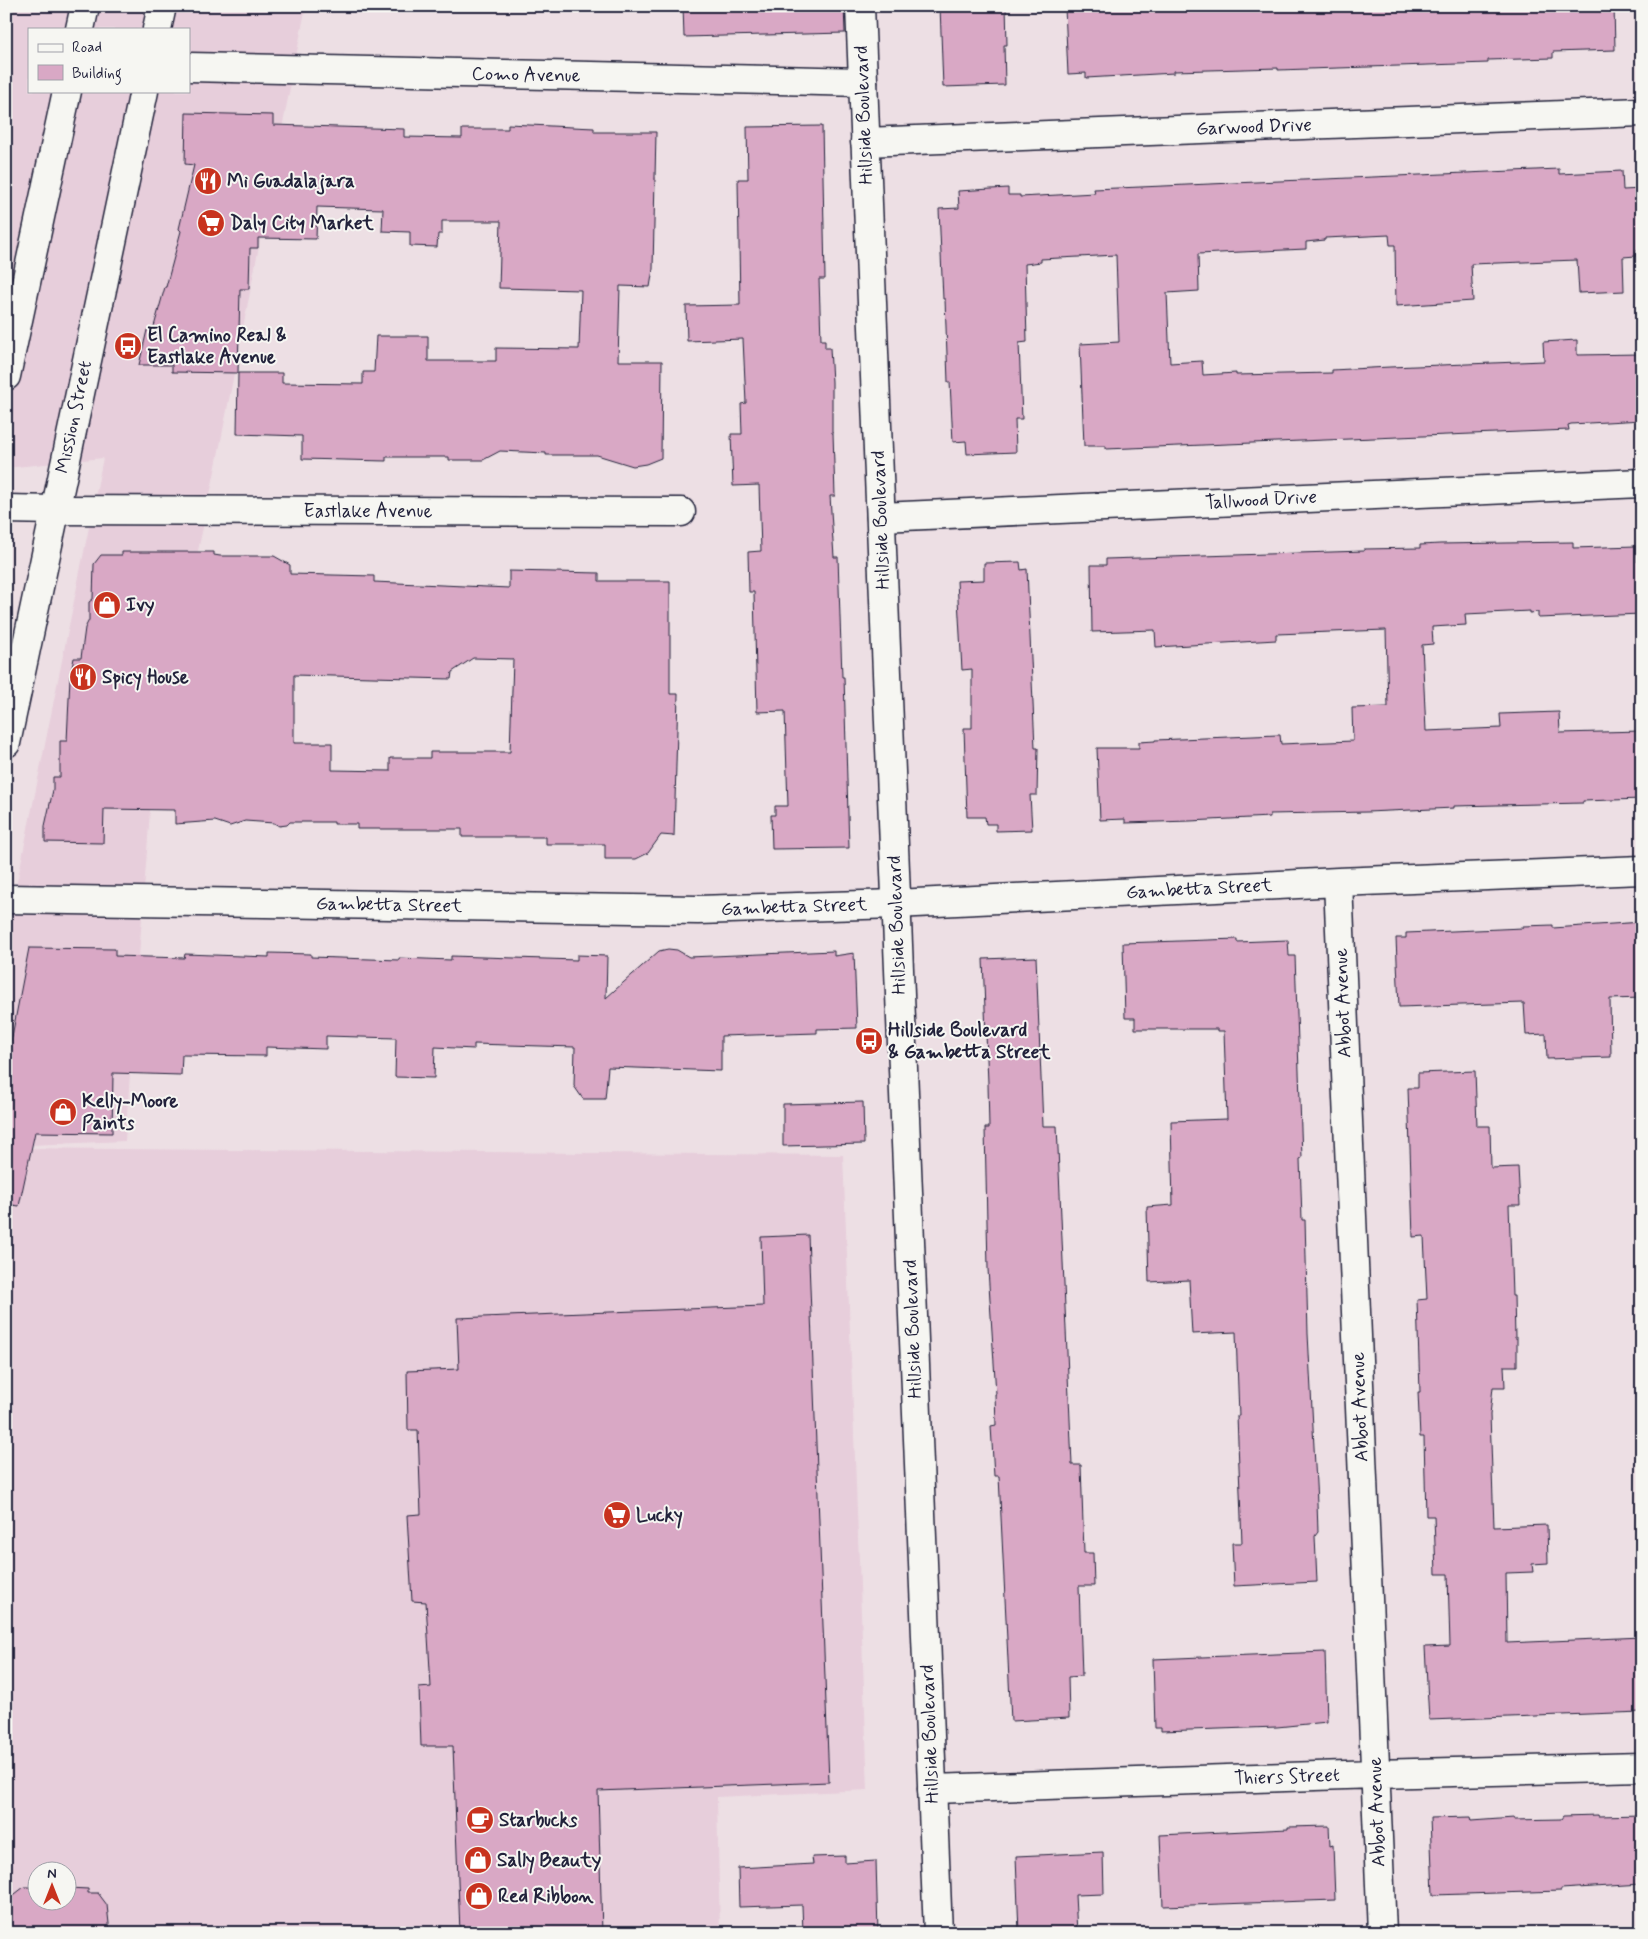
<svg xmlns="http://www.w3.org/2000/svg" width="1648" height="1939" font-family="Mynerve,sans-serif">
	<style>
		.built { fill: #e7cedb; fill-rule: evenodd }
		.building { fill: #d9a8c5; stroke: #22223b; fill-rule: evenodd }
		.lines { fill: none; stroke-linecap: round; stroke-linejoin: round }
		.minor-casing { stroke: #22223b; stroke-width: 31 }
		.tertiary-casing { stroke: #22223b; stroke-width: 31 }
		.secondary-casing { stroke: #22223b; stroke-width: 31 }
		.primary-casing { stroke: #22223b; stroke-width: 31 }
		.minor { stroke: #f6f6f2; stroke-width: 28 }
		.tertiary { stroke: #f6f6f2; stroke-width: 28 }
		.secondary { stroke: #f6f6f2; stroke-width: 28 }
		.primary { stroke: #f6f6f2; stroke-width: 28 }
		.labels { text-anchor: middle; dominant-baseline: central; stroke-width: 4; stroke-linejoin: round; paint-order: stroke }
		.street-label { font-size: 19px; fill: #22223b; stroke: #f6f6f2 }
		.poi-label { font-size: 19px; font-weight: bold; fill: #22223b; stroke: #f6f6f2; text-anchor: start }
	</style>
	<rect width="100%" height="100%" fill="#eddfe4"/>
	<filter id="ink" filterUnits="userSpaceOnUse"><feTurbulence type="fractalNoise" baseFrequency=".02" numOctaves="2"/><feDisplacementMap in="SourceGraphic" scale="10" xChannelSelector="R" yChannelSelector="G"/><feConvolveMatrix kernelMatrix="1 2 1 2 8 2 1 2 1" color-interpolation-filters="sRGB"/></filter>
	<g filter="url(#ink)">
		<path class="built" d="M6,6h300l-90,460 -62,293 -29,382 -119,5v-209l97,-479 -97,10zM29,29h160v62h-160z
			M6,1148l837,7 25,635 -151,7 3,136h-714zM38,1872h30v30h-30z"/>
		<path class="building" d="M683,6h161l1,27 -161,4z
			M940,6h66l1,39h-3l1,40 -62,2z
			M1149,6h465l1,44 -62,2v6l-65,2v3l-210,7v-2l-104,3v2l-88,5v-5l-18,1 -3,-66z
			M186,113l87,2v10l131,4v8l58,1v-9h46v-5l86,4v4h62l-3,137 -3,18 -30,-1 -2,75h44l-1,97 -15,6 -13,2 -36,-11h-51v-2l-46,-2 -17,9h-34v-3h-63v4l-84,-2v-23l-65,-2 1,-61h44v10l81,1v-12h11l2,-36h52v25h68v-13l83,1 2,-59 -82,-2 2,-67h-59v13h-4l-1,13 -27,-1v-14l-28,-1 1,-22 -66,-2 -1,32 -58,-1v10h-8l-1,41h-9l-2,84 -66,-1v-7h-33l8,-35h6l12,-43h1l15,-56 -2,-2 15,-64 -9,-1z
			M822,126l3,153h-6l2,61h4v8h5l2,34v51h1l2,63h-5l4,61h4l4,120h2l5,171 -77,1 -1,-34h4v-9h13l-3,-95 -28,1 -3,-120h-5l-1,-40 13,-1 -2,-66 -26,1 -2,-52h11l-1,-30 5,-1 -3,-64 -56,2 -1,-35 54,-1 -2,-126h10l-1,-52z
			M1559,169v5l63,-3 1,19 19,-1v61h-6v6l-13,1 1,34 -45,2 -2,-33 -106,4 2,37 -77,5 -1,-61h-5l-1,-10 -64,3v2l-19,2v7l-108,5 1,37 -32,2 3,70 32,-2 1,14 33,-2v2l96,-2v-3l58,-3 154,-6 -1,-19 34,-2v15l65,-1v66l-71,4 -3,1 1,5 -463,19v-3h-22l-4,-102 39,-2 -3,-87 -75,4v3l-16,2 2,78 -8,1 3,76h-7l1,33 -49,2 -1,-13 -13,1 -3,-60h-2l-3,-83h-2l-4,-90 20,-1 -1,-17 50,-3v7h12v2l75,-4 -1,-4z
			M1573,542v6l63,-2 1,16h5v52l-104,4v-6l-8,1v-2l-65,3 1,11 -34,2 1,17 -11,1 4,86 75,-3 -1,-14 59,-2 1,21 82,-2v68l-59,2v2l-129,3v2l-87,4 -97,2v3l-80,4 -65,2v-4l-25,1 -3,-72h42v-6l16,-1v-1l123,-5h2l1,9 72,-3 -1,-33 36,-1 -2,-77 -110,4v6l-120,7 -1,-17 -63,2 -1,-67h15v-6l258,-8v-2l56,-1v-3l20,-1z
			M122,552h92v3l6,1h54l16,9v9l84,2v6l135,6v-17l90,2v8h71v113h8l-4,142 -13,-1 -13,18 -12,6h-31v-15h-59v-7h-84v-8h-105v-5h-23v-2h-44l-3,3 -8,1 -5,-3 -29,-2 -15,5 -15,-5 -40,3v-14l-71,-1 -1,34 -58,-1v-16l8,-36v-13h7v-36h7l3,-64 4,-19h7l4,-30 4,-8v-18l4,-3 1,-35 7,-9h21zM473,658l40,1 -3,93h-80v6h-40v13l-58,-1v-27h-38v-68l157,4 1,-7z
			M1020,562l1,8 6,-1 8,179h3l-1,47h-7l2,35 -36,1v-7h-10l-1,-7h-18l-3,-89h8v-59l-10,1 -5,-89 27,-1v-17z
			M1642,922v76l-32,1 1,58 -64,2 -1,-25 -20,1 -2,-32 -125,4 -3,-69h10v-5l117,-5v-2l30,-1v3z
			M1237,939v3l51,-2 1,16h6l7,202 -2,1 2,61h3l3,114 9,169 1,29 -3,4 2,46 -83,4 -2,-43h10l-5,-127h2l-3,-84 -44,2 -3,-54 -40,2 -2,-75 26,-2 -2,-84 56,-2 -3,-88h-7v-2h-82v-11h-10l-2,-75z
			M29,948l86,1v7l69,2 1,-4 84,3v-4l42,1v3l88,3v-2l52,2v-4l126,4v-5l30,1 -1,42 53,-47 9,-2 9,1 12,7 145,-6v5l20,-3 3,75 -40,1v4l-96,3v35l-113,-4 -3,32h-22l-9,-13 1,-39 -101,-3v5l-39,-2 -1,31 -39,-1 1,-39 -70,-2v13l-60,-2v9l-84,-1 -1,20 -68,-2 -1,60 -77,-1 -16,74 -13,-2v-99l2,1 2,-59z
			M1036,957l7,169h14l15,339h9l3,88h9l1,33h-15l3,90 -14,1 1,41 -58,3 -12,-245h-5l-3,-50 5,-1 -1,-31h1l-8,-125 -3,-141h4l-1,-45 -5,-124z
			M1475,1071l2,55h13l1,42 27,-1 2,38h-11l3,91h2l1,42h2v28h-13l1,21h-12l-3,28 4,112 53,-2 1,38 -16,1 1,8 -27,1 1,70 135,-6v75l-213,8 -4,-73 25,-1 -2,-72h-12l-2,-58h-8l-2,-79h-4l-2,-45h2l-3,-92 10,-1 -3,-63 -11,1 -5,-149h10v-15z
			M863,1102l1,42 -81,2v-42z
			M808,1235l21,547 -231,9 4,142h-142l-7,-187h-32l-2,-58 12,-1 -5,-85 -14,-1 -5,-86 14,-1 -3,-84h-10l-1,-59 52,-2 -2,-51 306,-12 -2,-69z
			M1325,1652l2,70 -50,5 -116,4v-3h-6l-2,-69z
			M1598,1815v1l44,-1v69l-81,5v2l-128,4 -3,-77 40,-1 1,4 43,-3v2l47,-1 2,-3z
			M1329,1826l1,20 3,-1 2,55 -172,6 -3,-71 128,-6v-2z
			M1103,1852l1,42 -29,1 2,38h-58l-3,-77z
			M845,1856v7l31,-2 2,72h-75l-1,-28 -63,2 -1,-39 75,-4 -1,-7z
			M24,1887h14v15h30v-14l20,1v4h10l9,12 3,28h-104v-32z"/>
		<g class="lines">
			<g class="minor-casing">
				<path id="minor" d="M189,67l674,15
					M865,142l777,-30
					M54,510l627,2
					M881,517l761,-34
					M1338,882l44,1051
					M6,899l692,11 198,-6 442,-22 304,-12
					M932,1789l443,-15 267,-7"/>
			</g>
			<g class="tertiary-casing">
				<path id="tertiary" d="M6,509l48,1"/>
			</g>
			<g class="secondary-casing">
				<path id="secondary" d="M860,6l78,1927"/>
			</g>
			<g class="primary-casing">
				<path id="primary" d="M80,29l5,-23
					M157,29l5,-23
					M6,376l61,-285
					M6,743l138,-652"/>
			</g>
			<use href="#minor" class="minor"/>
			<use href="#tertiary" class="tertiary"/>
			<use href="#secondary" class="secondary"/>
			<use href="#primary" class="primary"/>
		</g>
	</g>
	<defs>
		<g id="restaurant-disc" transform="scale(1.4375)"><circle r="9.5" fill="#c8321e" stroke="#f6f6f2"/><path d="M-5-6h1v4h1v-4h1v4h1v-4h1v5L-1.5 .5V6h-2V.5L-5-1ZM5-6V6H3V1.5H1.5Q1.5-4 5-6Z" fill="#fff"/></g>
		<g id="supermarket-disc" transform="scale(1.4375)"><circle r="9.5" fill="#c8321e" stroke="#f6f6f2"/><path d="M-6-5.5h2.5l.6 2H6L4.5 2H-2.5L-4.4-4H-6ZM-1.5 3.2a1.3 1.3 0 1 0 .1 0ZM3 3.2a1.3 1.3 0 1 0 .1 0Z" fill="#fff"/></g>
		<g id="bus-disc" transform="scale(1.4375)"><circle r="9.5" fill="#c8321e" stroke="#f6f6f2"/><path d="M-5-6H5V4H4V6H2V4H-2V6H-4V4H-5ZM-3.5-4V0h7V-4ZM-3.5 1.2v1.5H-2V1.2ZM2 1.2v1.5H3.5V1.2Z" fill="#fff"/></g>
		<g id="shop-disc" transform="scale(1.4375)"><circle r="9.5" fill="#c8321e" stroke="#f6f6f2"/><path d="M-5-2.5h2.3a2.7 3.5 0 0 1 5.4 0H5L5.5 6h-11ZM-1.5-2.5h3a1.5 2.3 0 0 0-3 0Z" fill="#fff"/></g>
		<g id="cafe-disc" transform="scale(1.4375)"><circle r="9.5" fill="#c8321e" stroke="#f6f6f2"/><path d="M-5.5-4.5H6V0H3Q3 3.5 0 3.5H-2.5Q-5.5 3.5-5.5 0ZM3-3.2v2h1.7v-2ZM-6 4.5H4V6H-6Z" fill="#fff"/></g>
	</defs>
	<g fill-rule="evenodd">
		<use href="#restaurant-disc" x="208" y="181"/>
		<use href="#supermarket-disc" x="211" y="223"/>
		<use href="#bus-disc" x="128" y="346"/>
		<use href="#shop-disc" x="107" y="605"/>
		<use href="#restaurant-disc" x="83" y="677"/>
		<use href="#bus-disc" x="869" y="1041"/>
		<use href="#shop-disc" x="63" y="1112"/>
		<use href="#supermarket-disc" x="617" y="1515"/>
		<use href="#cafe-disc" x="480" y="1820"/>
		<use href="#shop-disc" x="478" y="1860"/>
		<use href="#shop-disc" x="479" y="1896"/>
	</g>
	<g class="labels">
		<g class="street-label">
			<text transform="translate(526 75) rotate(1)">Como Avenue</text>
			<text transform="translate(864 115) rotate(-92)">Hillside Boulevard</text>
			<text transform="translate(1254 127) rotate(-2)">Garwood Drive</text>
			<text transform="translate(74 417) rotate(-78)">Mission Street</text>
			<text transform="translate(1261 500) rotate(-3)">Tallwood Drive</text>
			<text x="368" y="511">Eastlake Avenue</text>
			<text transform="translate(881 520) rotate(-92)">Hillside Boulevard</text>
			<text transform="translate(1199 889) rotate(-3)">Gambetta Street</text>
			<text transform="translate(389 905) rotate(1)">Gambetta Street</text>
			<text transform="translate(794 907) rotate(-2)">Gambetta Street</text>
			<text transform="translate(897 925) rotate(-92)">Hillside Boulevard</text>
			<text transform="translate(1343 1003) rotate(-92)">Abbot Avenue</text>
			<text transform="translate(913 1329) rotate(-92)">Hillside Boulevard</text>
			<text transform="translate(1360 1407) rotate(-92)">Abbot Avenue</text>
			<text transform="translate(930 1734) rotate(-92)">Hillside Boulevard</text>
			<text transform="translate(1287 1777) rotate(-2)">Thiers Street</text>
			<text transform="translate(1377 1812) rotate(-92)">Abbot Avenue</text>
		</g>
		<g class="poi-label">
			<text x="227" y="181">Mi Guadalajara</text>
			<text x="230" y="223">Daly City Market</text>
			<text x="147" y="335">El Camino Real &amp;<tspan x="147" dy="22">Eastlake Avenue</tspan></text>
			<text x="126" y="605">Ivy</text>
			<text x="102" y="677">Spicy House</text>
			<text x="888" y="1030">Hillside Boulevard<tspan x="888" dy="22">&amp; Gambetta Street</tspan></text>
			<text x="82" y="1101">Kelly-Moore<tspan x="82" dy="22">Paints</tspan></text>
			<text x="636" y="1515">Lucky</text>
			<text x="499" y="1820">Starbucks</text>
			<text x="497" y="1860">Sally Beauty</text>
			<text x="498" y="1896">Red Ribbon</text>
		</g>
	</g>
	<rect width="1648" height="1939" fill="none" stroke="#f6f6f2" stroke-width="25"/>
	<rect x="12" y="12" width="1623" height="1914" fill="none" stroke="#22223b" stroke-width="2" filter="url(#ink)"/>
	<rect x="28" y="28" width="162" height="65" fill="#f6f6f2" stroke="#a1a1a9"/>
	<rect x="38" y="44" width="25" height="8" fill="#f6f6f2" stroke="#a1a1a9"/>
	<text x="72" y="52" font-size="15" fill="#22223b">Road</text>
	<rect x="38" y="65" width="25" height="15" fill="#d9a8c5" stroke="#a1a1a9"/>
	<text x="72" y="78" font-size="15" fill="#22223b">Building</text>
	<g transform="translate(52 1886)"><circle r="24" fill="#f6f6f2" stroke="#a1a1a9"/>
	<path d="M0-4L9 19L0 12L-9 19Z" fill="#c8321e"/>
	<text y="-8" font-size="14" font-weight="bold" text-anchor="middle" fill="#22223b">N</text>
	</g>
</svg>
